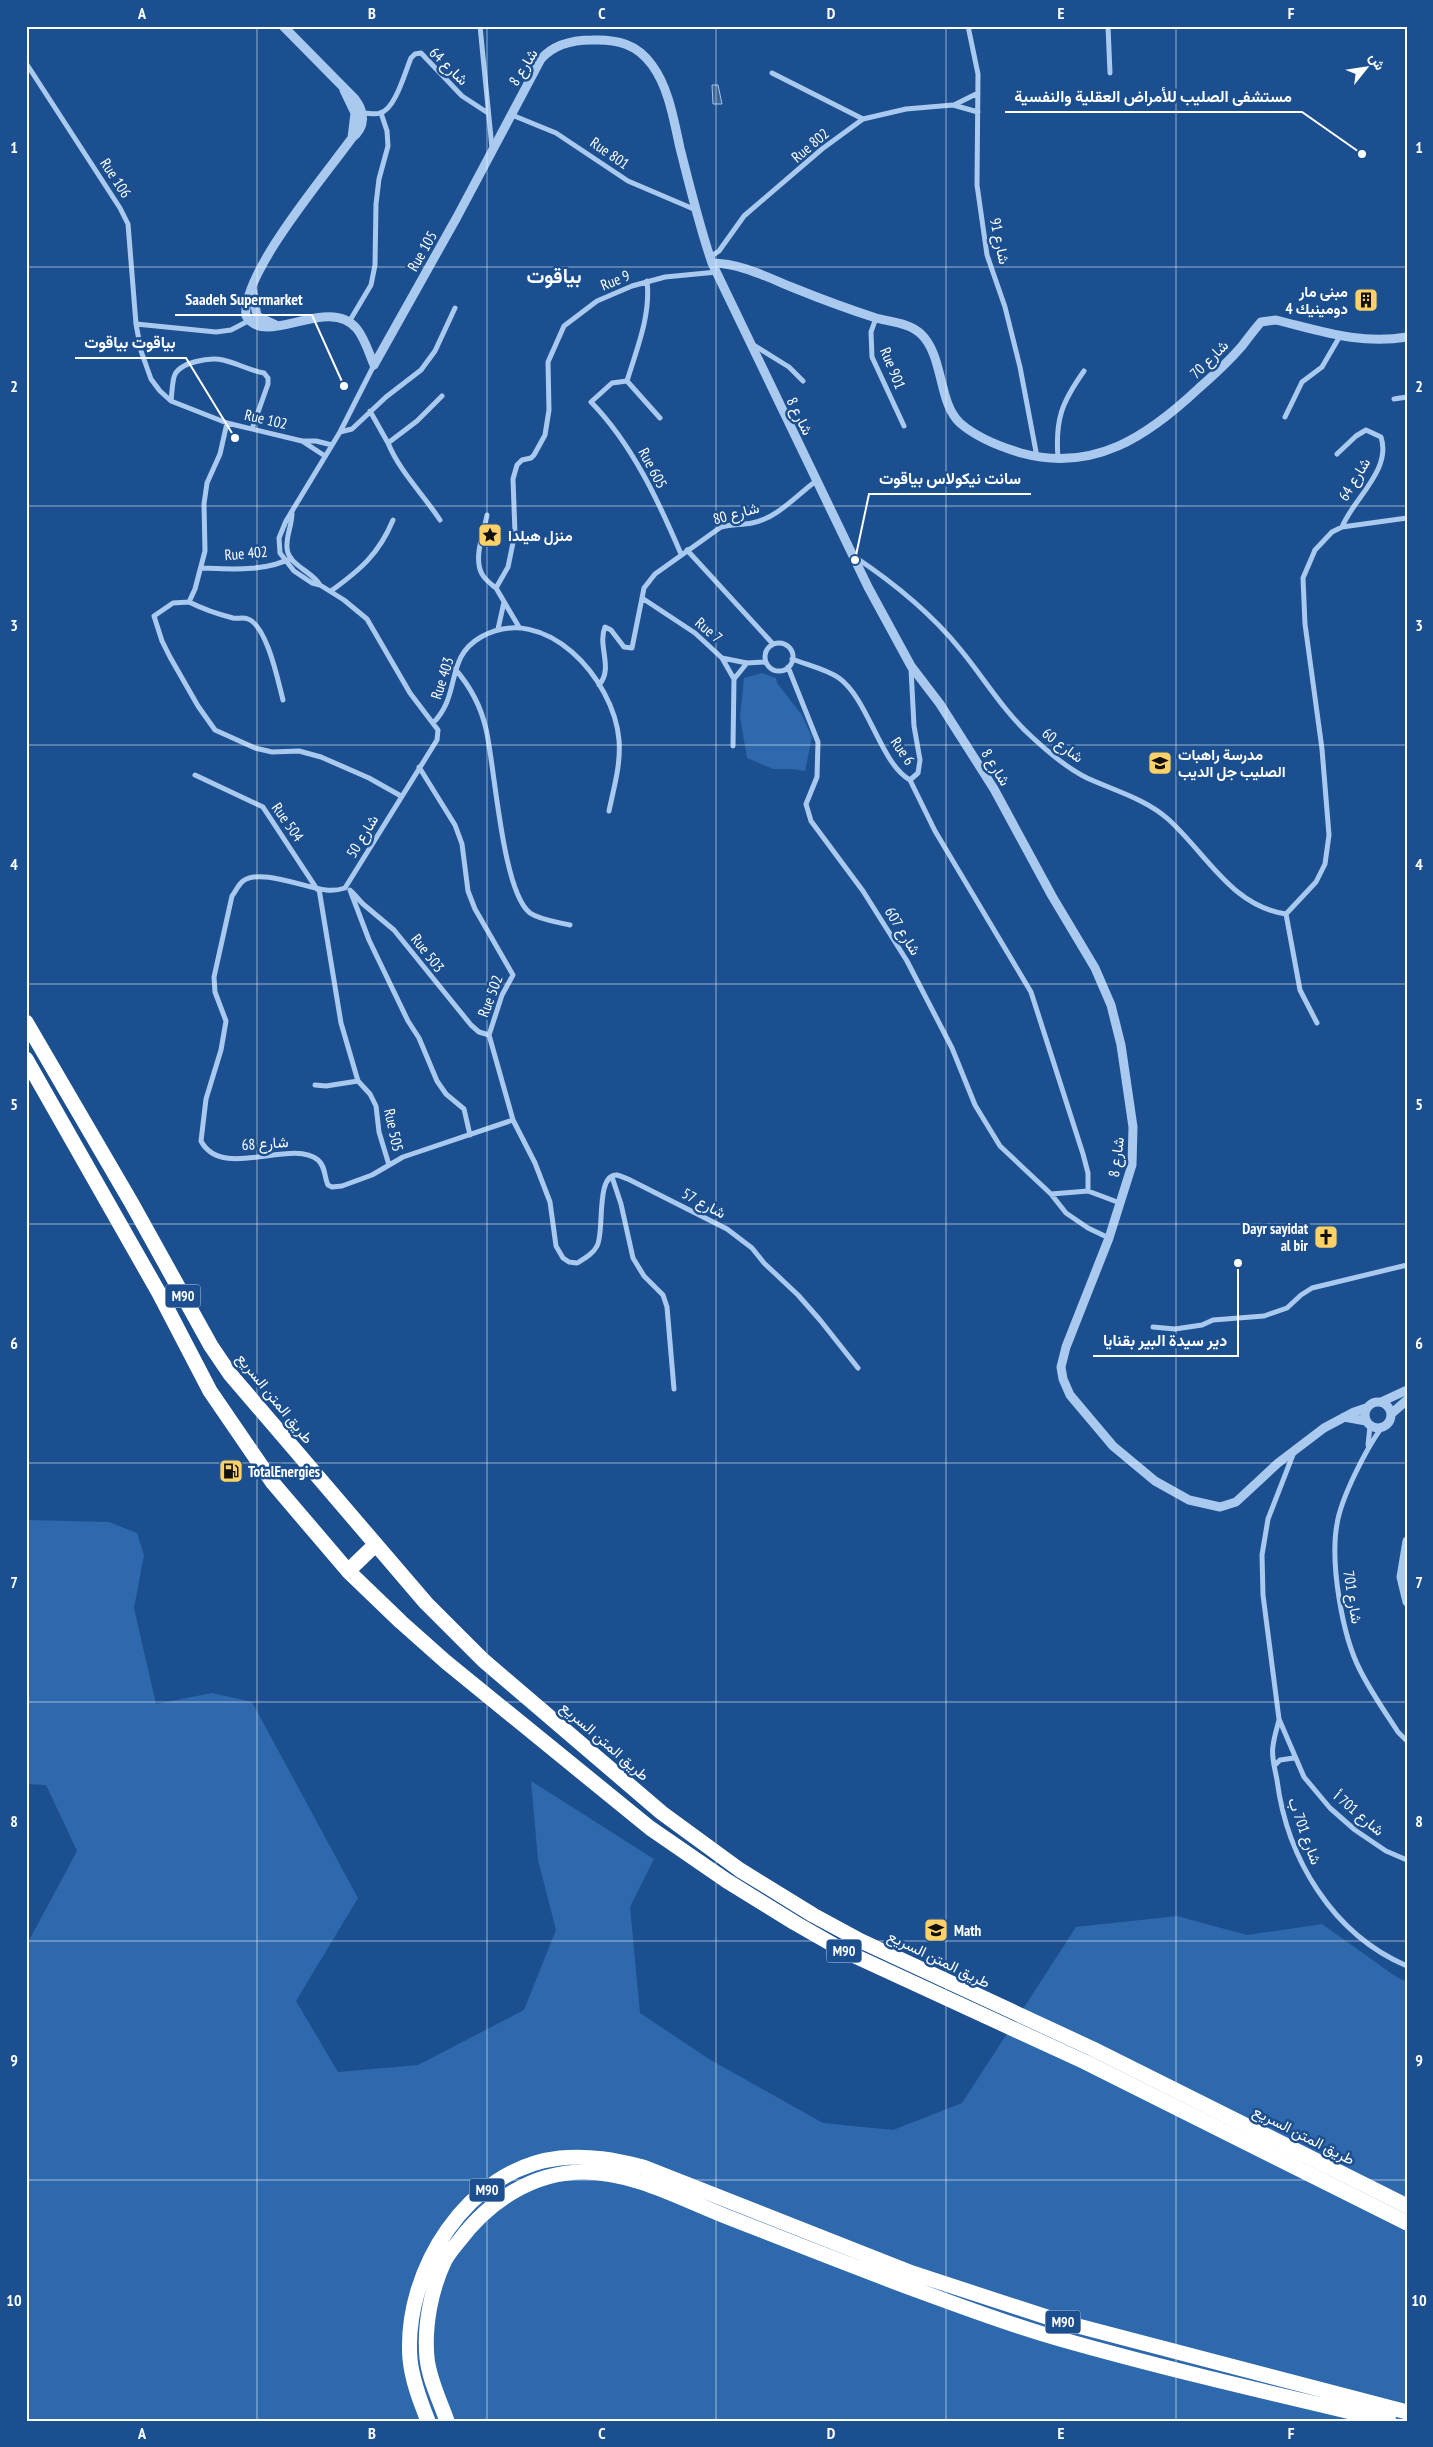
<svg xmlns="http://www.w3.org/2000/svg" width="1433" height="2447" font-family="'PT Sans Narrow',Vazirmatn,sans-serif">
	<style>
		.green { fill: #2e69ad }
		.water { fill: #3c6290; stroke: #9cc4f0 }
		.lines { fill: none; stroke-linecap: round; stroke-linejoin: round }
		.minor { stroke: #a9c9ee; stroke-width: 5 }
		.tertiary { stroke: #a9c9ee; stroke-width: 9 }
		.motorway { stroke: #fff; stroke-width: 15 }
		.grid { fill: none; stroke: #fff; stroke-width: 1; stroke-opacity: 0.55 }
		.labels { text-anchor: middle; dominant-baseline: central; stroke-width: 5; stroke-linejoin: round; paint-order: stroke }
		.shield { fill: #1b4f8f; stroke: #bbcadd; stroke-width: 1 }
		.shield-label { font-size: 14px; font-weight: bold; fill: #fff }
		.street-label { font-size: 15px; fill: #fff; stroke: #1b4f8f }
		.poi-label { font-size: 15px; font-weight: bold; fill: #fff; stroke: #1b4f8f; text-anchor: start }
		.district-label { font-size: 20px; font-weight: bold; fill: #fff; stroke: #1b4f8f }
		.leader { fill: none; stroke: #fff; stroke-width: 2 }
		.callout-dot { fill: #fff; stroke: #1b4f8f; stroke-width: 2 }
		.callout-label { font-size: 16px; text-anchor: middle; font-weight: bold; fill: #fff; stroke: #1b4f8f; stroke-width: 5; stroke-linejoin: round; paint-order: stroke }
		.neatline { fill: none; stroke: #fff; stroke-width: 2 }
		.grid-label { font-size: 16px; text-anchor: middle; font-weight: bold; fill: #fff }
	</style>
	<rect width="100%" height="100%" fill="#1b4f8f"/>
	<path class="green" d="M762,673l14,5 1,5 25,32 10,22 -7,34 -14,-2h-18l-26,-11 -7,-41 4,-39z
		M26,1520l83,2 28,11 7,22 -10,53 22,96 56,-11 40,9 106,196 -62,103 42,71 80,-7 106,-55 32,-80 -18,-70 -7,-79 123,78 -24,48 10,106 69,46 114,64 70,7 69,-27 114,-176 101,-11 70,19 75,-11 73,52 12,6v439h-1381v-475l51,-95 -31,-66 -20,-1z"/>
	<path class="water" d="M712,85h6l4,19h-9z"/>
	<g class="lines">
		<path class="minor" d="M480,26l12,122
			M968,26l10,48 -1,111 10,70 18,52 15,60 17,90
			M1108,26l2,47
			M26,63l94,145 8,16 8,100 5,27 10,28 9,12 11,10 56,22 75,18h14l16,4
			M772,73l91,46
			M954,105l24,-12
			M363,113c6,0 12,2 17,0 15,-3 25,-41 31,-55l4,-4 6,-1 41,43 26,17
			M512,115l44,18 72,48 68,29
			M710,257l9,-6 25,-35 78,-67 41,-30 43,-10 47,-4 25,7
			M647,281c4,34 -10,67 -20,100l-15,2 -21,19c41,42 67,98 90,152
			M876,318l-5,14 1,25 32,69
			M349,322l22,-37 4,-20 1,-61 3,-25 9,-33 -1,-15 -6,-18
			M136,324l80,8 15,-2 21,-11
			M752,344l37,23 14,14
			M374,365l-34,67 -54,89 -7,17 1,15 14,18 18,12 8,2 24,15 23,19 43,74 28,37 -1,10 -92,148c-6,2 -12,3 -19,2 -21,-2 -65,-22 -83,-9 -5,4 -7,10 -11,15l-18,81 1,15 11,29 -5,29 -15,49 -5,42c21,40 90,-3 117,19 8,7 6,17 10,25l4,2 10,-1 30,-11 31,-18 110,-37
			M627,381l33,37
			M1394,399l13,-2
			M171,401c1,-8 1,-16 3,-24 4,-15 36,-20 49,-17 14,3 25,10 41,13l4,5v6l-16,45
			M370,411l18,32 29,-22 25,-25
			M1285,417l17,-35 20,-15 18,-31
			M227,423l-7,31 -13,29 -3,21 1,47 -10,38 -6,13 -16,1 -19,13 8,25 8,16 28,49 17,24 40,18 17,4 27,-1 22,6 48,21 32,18
			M340,432l12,-3 34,-32 35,-27 14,-19 20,-43
			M302,441l23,15
			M388,443c12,29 35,51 52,77
			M1337,454l19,-18 10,-6 15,7c11,33 -28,62 -39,90
			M1058,458c-3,-39 4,-56 26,-87
			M292,513c0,13 -6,22 -5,35 1,17 25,23 33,37
			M487,515c-3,17 -14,43 -5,59 3,6 9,10 14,14
			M687,550l86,94
			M855,557c39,26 75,55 105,92 24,29 44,63 72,88 16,15 35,31 55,41 26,12 59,21 81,41 38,34 63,87 118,95
			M202,568c27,1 64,4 89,-10
			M331,591c29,-21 48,-37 62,-71
			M642,598l53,35 27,25 25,5 19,-1
			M189,602c14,7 28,12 44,16 5,1 10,-1 15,1 19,7 30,62 35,81
			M519,627l-23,-39 12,-21 7,-34 -2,-54 4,-14 5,-5 9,-2 3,-3 11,-20 4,-25 -1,-48 16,-36 33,-25 35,-15 33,-9 52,-5
			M498,629l6,-27
			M765 657a14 14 0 1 1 28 0a14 14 0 1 1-28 0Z
			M722,658l12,21 -1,67
			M792,659c15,6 34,10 47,19 30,22 41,85 71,102l8,-7 2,-13 -6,-34 -3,-57
			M788,667l30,75 -1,35 -11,27 5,17 52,70 44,70 45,87 23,57 25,41 51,48 15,19 22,15 21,10
			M455,669c15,17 26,38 31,60 9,38 16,162 44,184 10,7 28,9 40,12
			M734,679l13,-16
			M599,685c15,-17 -2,-39 6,-58l6,3 13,17 8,1 12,-60 11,-14 66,-47c11,-3 20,-2 31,-4 24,-4 45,-28 64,-42
			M433,723c29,-29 11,-65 48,-86 64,-36 133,42 138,103 2,24 -5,47 -10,71
			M419,767l36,58 7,19 6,47 7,18 38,66 -11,20 -13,40 24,85 22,43 15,39 6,44 7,12 6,4 8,1c8,-5 16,-9 20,-17 8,-14 -2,-72 20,-71 4,1 8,3 11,4l99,50 25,19 12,15 34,32 22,25 38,48
			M195,775l68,32 54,82
			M910,780l25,51 96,161 52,162 5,19v18
			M319,889l22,134 17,58 12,13 6,12 3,26 10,33
			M350,890l19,50 39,81 11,17 18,43 9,13 18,15 6,26
			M352,892l11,12 31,26 77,95 8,7 10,3
			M1286,914l30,-32 9,-18 4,-29 -7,-86 -17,-125 -2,-46 12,-28 17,-18 10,-5 65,-9
			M1286,914l14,76 17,33
			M315,1085l11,1 32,-5
			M612,1177l9,27 12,54 11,18 19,19 4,12 7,82
			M1051,1194l37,-3 32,12
			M1153,1327l22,2 27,-4 11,-5 51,-4 23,-8 14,-13 11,-7 95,-23
			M1382,1427c-16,22 -41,71 -45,97 -7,39 5,111 23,146 11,22 25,42 38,62l9,9
			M1368,1445l2,-19
			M1294,1452l-26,67 -6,36 1,40 16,124 25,58 26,31 25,22 31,21 21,9
			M1279,1720c-2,8 -5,17 -6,26 -2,10 2,23 4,34 10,78 55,154 130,186
			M1275,1765l5,-5 14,-2"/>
		<path class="tertiary" d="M283,26l72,73c10,13 11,28 -3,39 -26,36 -111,136 -106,178 20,33 82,-22 111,13 8,10 12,24 17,36
			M344,90l11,23 -3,25
			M712,263c28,0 57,15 82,25 27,11 54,21 82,30 15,4 34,5 45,16 23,22 17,69 39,89 16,14 41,24 61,30 73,20 127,-17 178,-65 15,-13 30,-27 43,-42 6,-8 12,-16 19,-24l15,-2c45,11 84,25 131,17
			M252,288l5,28 19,9
			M374,365l83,-148 84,-158c13,-15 32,-19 51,-19 25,-1 45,4 60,25 17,23 22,56 28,83 10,39 19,77 32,115l156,324 43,79 29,38 54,85 58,107 43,72 16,37 10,40 12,82 -1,38 -23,73 -43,109 -5,20 2,12 7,16 43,51 42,35 34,19 31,7 16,-5 42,-39 46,-35 30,-16 12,-4
			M1365 1415a13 13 0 1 1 26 0a13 13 0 1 1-26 0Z
			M1381,1402l26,-12
			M1391,1414l16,-14
			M1344,1417l22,4
			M1407,1541l-6,36 6,25"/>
		<path class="motorway" d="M26,1022l105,180 80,144 19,28 196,229 57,57 179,153 78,57 73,45 48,26 232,108 314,157
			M26,1059l133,234 51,98 63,92 75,88 53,51 45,40 204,166 77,53 68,42 49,28 241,111 322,161
			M348,1571l27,-26
			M428,2421c-8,-20 -16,-41 -18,-62 -7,-88 58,-191 150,-201 29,-3 55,2 83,9l269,106 147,48 348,91
			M447,2421c-7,-20 -18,-42 -20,-63 -3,-32 4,-69 18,-98 4,-7 9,-13 14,-19 30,-40 74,-69 125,-69 52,1 95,26 141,44 61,24 122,48 183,71 50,18 101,38 152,52 109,31 219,56 329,82"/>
	</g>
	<path class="grid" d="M257,26v2395M487,26v2395M716,26v2395M946,26v2395M1176,26v2395M26,267h1381M26,506h1381M26,745h1381M26,984h1381M26,1224h1381M26,1463h1381M26,1702h1381M26,1941h1381M26,2180h1381"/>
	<defs>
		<g id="building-square" transform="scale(1.25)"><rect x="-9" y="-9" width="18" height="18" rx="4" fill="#ffd166" stroke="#1b4f8f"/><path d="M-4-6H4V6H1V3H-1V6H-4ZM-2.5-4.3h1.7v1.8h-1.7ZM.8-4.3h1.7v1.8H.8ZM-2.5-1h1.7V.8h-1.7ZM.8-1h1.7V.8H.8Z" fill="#111"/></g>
		<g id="sight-square" transform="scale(1.25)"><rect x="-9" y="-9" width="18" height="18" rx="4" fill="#ffd166" stroke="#1b4f8f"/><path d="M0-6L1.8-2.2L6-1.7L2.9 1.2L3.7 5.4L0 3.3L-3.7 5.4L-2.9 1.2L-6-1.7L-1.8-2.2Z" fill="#111"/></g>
		<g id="school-square" transform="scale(1.25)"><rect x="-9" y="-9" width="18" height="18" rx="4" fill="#ffd166" stroke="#1b4f8f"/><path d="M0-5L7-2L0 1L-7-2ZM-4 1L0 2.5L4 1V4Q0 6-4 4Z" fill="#111"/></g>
		<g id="church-square" transform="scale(1.25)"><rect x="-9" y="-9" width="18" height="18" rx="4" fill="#ffd166" stroke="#1b4f8f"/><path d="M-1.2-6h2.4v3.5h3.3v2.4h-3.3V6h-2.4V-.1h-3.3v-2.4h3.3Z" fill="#111"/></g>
		<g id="fuel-square" transform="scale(1.25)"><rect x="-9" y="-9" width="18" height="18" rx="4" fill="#ffd166" stroke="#1b4f8f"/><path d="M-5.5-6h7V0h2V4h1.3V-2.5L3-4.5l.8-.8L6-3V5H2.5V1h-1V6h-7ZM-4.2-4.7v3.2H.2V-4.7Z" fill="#111"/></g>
	</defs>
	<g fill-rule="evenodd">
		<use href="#building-square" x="1366" y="300"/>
		<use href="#sight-square" x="490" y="535"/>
		<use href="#school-square" x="1160" y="763"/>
		<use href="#church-square" x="1326" y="1237"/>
		<use href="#fuel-square" x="231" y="1471"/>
		<use href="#school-square" x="936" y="1930"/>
	</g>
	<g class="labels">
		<g class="shield">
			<rect x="165.5" y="1284.5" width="35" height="23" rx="4"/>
			<rect x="826.5" y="1939.5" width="35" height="23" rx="4"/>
			<rect x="469.5" y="2178.5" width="35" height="23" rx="4"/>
			<rect x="1045.5" y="2310.5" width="35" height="23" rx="4"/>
		</g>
		<g class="shield-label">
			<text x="183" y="1296">M90</text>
			<text x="844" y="1951">M90</text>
			<text x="487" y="2190">M90</text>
			<text x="1063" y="2322">M90</text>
		</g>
		<g class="street-label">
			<text transform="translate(449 66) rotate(44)">شارع 64</text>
			<text transform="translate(523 67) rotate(-58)">شارع 8</text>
			<text transform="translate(810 145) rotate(-40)">Rue 802</text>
			<text transform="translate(610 153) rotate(35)">Rue 801</text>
			<text transform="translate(116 178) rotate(57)">Rue 106</text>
			<text transform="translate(1000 241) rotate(78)">شارع 91</text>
			<text transform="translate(422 251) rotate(-60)">Rue 105</text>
			<text transform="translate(615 280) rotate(-22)">Rue 9</text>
			<text transform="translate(1209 359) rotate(-45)">شارع 70</text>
			<text transform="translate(893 368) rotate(68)">Rue 901</text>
			<text transform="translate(800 416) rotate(64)">شارع 8</text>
			<text transform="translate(266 419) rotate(13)">Rue 102</text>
			<text transform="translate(653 468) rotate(62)">Rue 605</text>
			<text transform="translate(1354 479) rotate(-59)">شارع 64</text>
			<text transform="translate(736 513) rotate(-15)">شارع 80</text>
			<text transform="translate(246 553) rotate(-5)">Rue 402</text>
			<text transform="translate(709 630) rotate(40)">Rue 7</text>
			<text transform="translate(442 678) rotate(-72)">Rue 403</text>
			<text transform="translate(1063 745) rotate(37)">شارع 60</text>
			<text transform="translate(903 751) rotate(56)">Rue 6</text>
			<text transform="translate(996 767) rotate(58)">شارع 8</text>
			<text transform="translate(288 822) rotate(55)">Rue 504</text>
			<text transform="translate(362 836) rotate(-59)">شارع 50</text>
			<text transform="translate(903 931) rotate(58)">شارع 607</text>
			<text transform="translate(428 953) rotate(52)">Rue 503</text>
			<text transform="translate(490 996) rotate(-69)">Rue 502</text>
			<text transform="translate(394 1130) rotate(78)">Rue 505</text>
			<text transform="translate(265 1143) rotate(-4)">شارع 68</text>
			<text transform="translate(1116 1157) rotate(-82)">شارع 8</text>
			<text transform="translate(704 1203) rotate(28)">شارع 57</text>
			<text transform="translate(275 1398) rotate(51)">طريق المتن السريع</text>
			<text transform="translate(1353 1597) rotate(81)">شارع 701</text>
			<text transform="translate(605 1741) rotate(41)">طريق المتن السريع</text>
			<text transform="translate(1359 1813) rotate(40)">شارع 701 أ</text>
			<text transform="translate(1305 1831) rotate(70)">شارع 701 ب</text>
			<text transform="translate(939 1959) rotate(26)">طريق المتن السريع</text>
			<text transform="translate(1304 2135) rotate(27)">طريق المتن السريع</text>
		</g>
		<g class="poi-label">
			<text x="1348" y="291" text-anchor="end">مبنى مار<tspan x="1348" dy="17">دومينيك 4</tspan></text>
			<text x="508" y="535">منزل هيلدا</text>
			<text x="1178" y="754">مدرسة راهبات<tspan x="1178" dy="17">الصليب جل الديب</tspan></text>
			<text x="1308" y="1228" text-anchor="end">Dayr sayidat<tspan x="1308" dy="17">al bir</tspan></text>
			<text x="248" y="1471">TotalEnergies</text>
			<text x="954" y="1930">Math</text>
		</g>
		<g class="district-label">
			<text x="554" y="276">بياقوت</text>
		</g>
	</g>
	<path class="leader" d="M1362 154L1302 112H1005M344 386L312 315H175M235 438L186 358H75M855 560L869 494H1031M1238 1263L1238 1356H1093"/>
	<g class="callout-dot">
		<circle cx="1362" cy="154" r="5"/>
		<circle cx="344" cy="386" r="5"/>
		<circle cx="235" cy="438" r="5"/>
		<circle cx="855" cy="560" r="5"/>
		<circle cx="1238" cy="1263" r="5"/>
	</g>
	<g class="callout-label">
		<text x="1153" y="102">مستشفى الصليب للأمراض العقلية والنفسية</text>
		<text x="244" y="305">Saadeh Supermarket</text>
		<text x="130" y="348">بياقوت بياقوت</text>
		<text x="950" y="484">سانت نيكولاس بياقوت</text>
		<text x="1165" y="1346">دير سيدة البير بقنايا</text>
	</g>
	<rect width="1433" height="2447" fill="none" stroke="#1b4f8f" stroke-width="55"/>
	<g transform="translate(1366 68) rotate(60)" stroke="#1b4f8f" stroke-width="4" paint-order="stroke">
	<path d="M0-4L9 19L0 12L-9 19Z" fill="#ffffff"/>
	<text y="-8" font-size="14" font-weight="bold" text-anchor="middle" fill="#ffffff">ش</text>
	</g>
	<rect x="28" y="28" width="1378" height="2392" class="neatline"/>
	<g class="grid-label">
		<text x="142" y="19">A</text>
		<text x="372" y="19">B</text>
		<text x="602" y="19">C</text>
		<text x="831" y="19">D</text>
		<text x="1061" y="19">E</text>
		<text x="1291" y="19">F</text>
		<text x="14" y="153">1</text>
		<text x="1419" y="153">1</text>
		<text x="14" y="392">2</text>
		<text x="1419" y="392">2</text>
		<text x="14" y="631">3</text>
		<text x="1419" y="631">3</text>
		<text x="14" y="870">4</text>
		<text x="1419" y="870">4</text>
		<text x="14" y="1110">5</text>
		<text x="1419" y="1110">5</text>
		<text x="14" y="1349">6</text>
		<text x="1419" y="1349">6</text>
		<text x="14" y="1588">7</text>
		<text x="1419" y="1588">7</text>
		<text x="14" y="1827">8</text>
		<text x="1419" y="1827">8</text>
		<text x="14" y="2066">9</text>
		<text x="1419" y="2066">9</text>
		<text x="14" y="2306">10</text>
		<text x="1419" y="2306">10</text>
		<text x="142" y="2439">A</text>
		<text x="372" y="2439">B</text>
		<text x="602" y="2439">C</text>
		<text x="831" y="2439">D</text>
		<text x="1061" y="2439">E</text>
		<text x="1291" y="2439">F</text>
	</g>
</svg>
